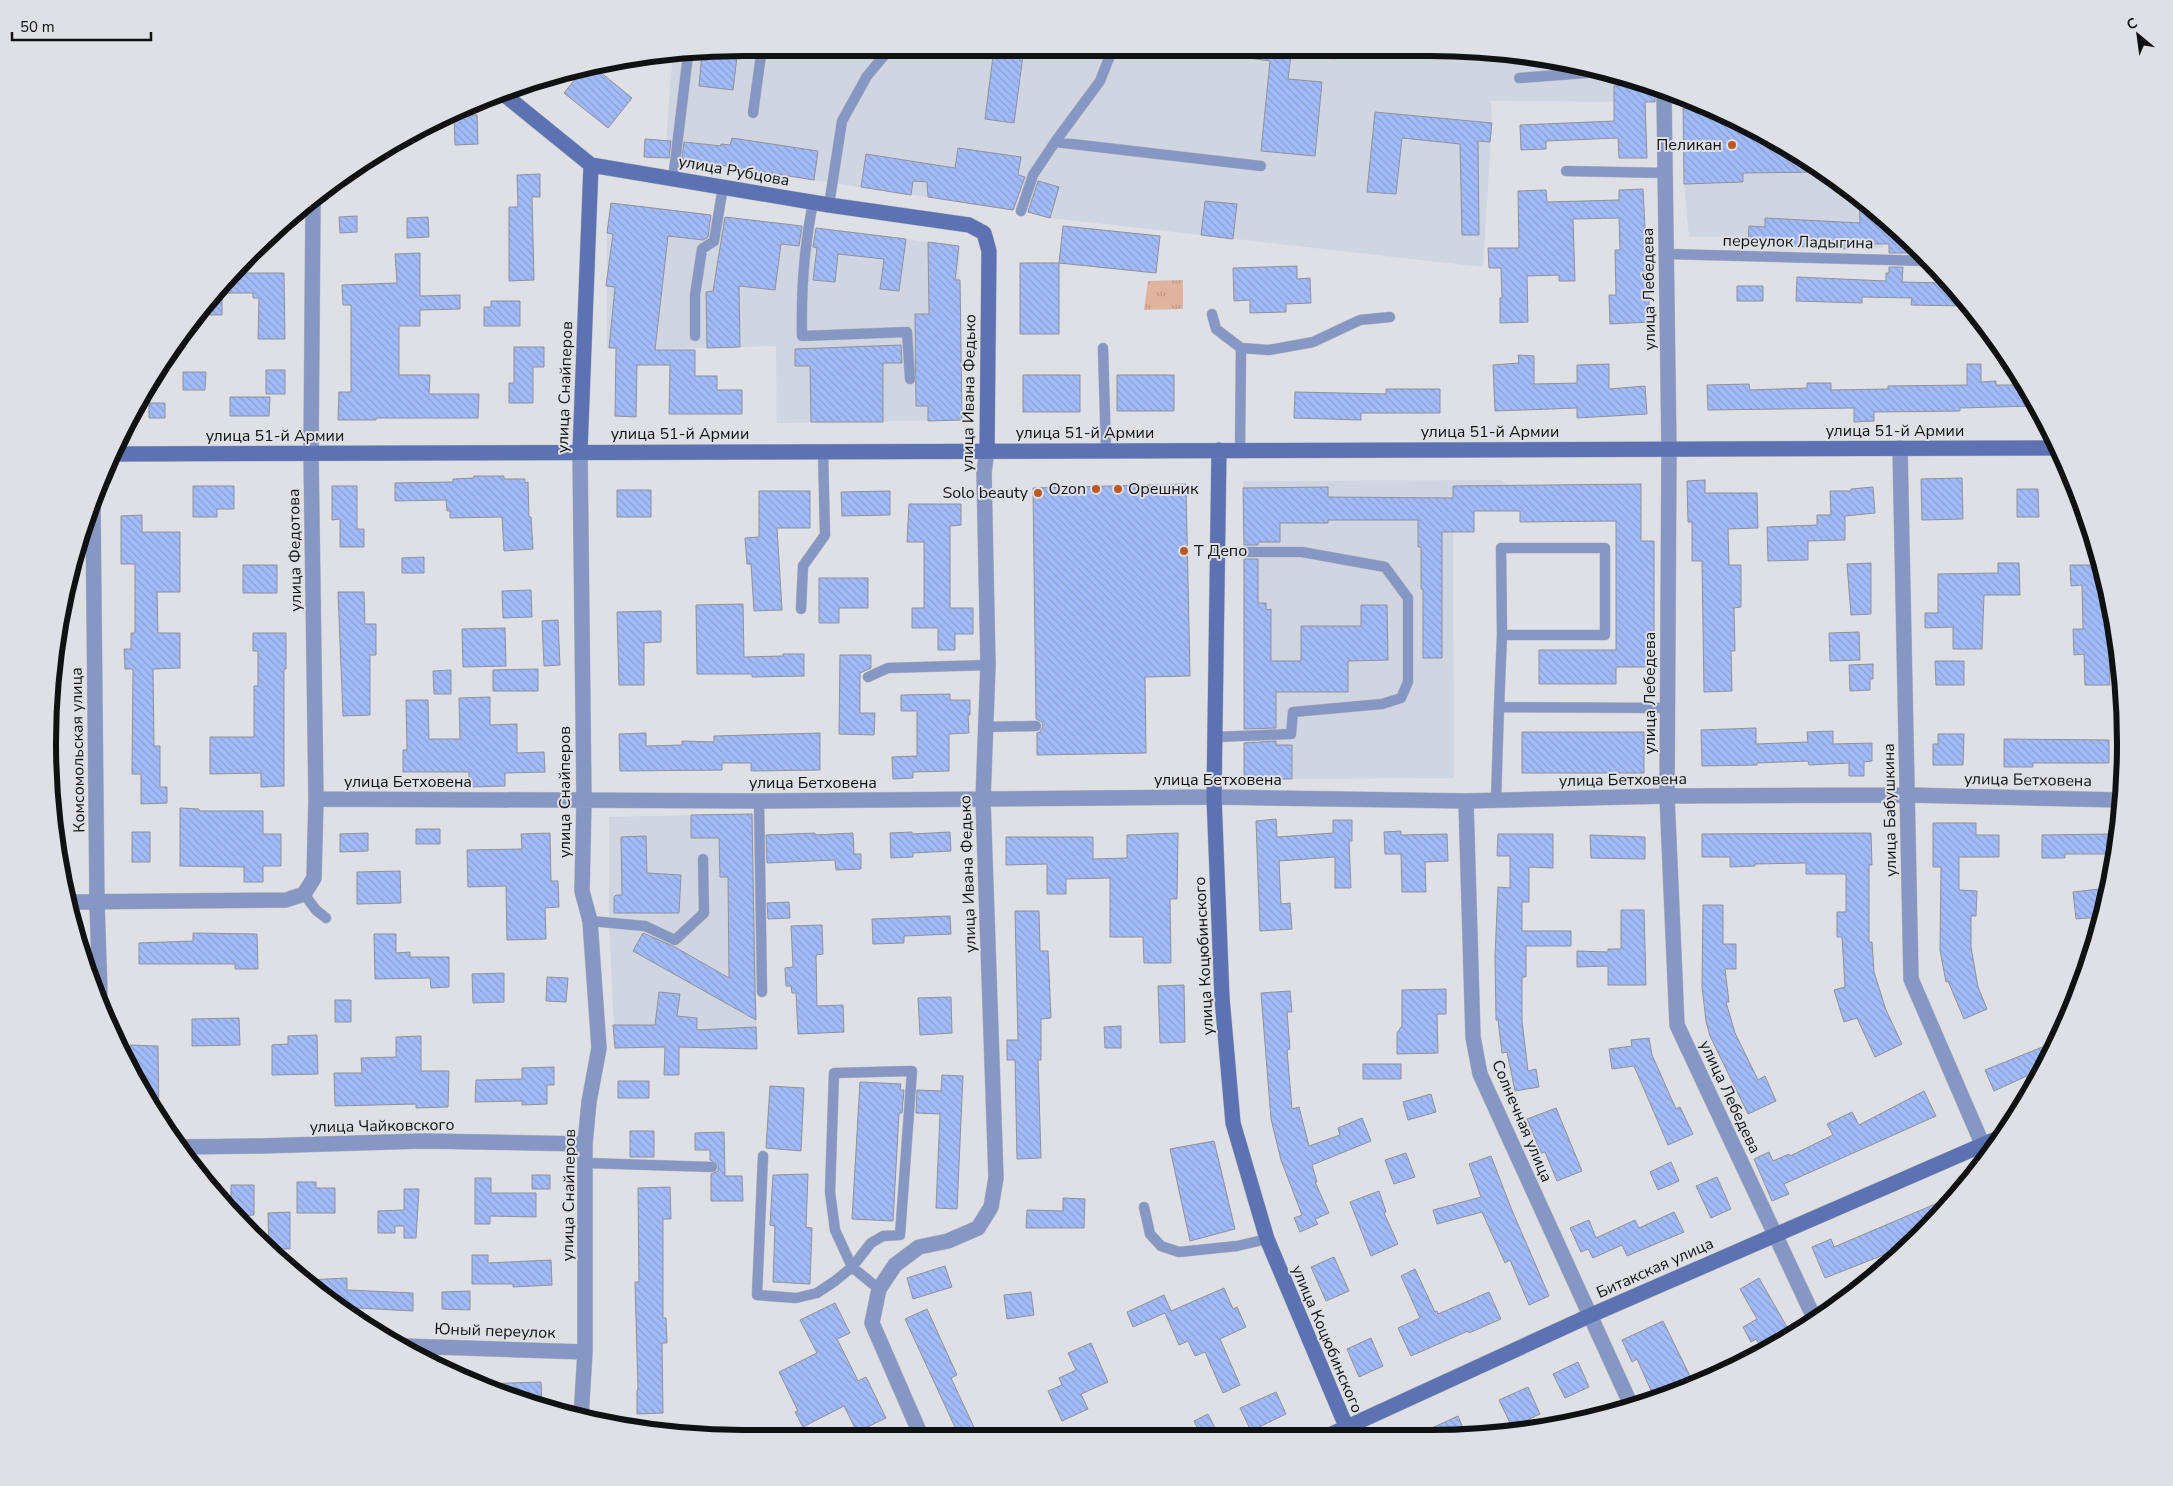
<svg xmlns="http://www.w3.org/2000/svg" width="2173" height="1486" font-family="'Nunito Sans',sans-serif">
	<style>
		.built { fill: #d0d5e2 }
		.grass { fill: url(#grass-tufts) }
		.building { fill: url(#building-back-hatch); stroke: #909298 }
		.lines { fill: none; stroke-linecap: round; stroke-linejoin: round }
		.lane-casing { stroke: #b9bbc0; stroke-width: 11 }
		.street-casing { stroke: #b9bbc0; stroke-width: 16 }
		.secondary-casing { stroke: #b9bbc0; stroke-width: 16 }
		.lane { stroke: #8697c3; stroke-width: 10 }
		.street { stroke: #8697c3; stroke-width: 15 }
		.secondary { stroke: #5c72b2; stroke-width: 15 }
		.poi-dot { fill: #bd5923; stroke: #dee0e6; stroke-width: 2 }
		.labels { text-anchor: middle; dominant-baseline: central; stroke-width: 4; stroke-linejoin: round; paint-order: stroke }
		.poi-label { font-size: 16px; fill: #101113; stroke: #dee0e6; text-anchor: end }
		.street-label { font-size: 16px; fill: #101113; stroke: #dee0e6 }
		.rim { fill: none; stroke: #101113; stroke-width: 6 }
	</style>
	<defs>
		<pattern id="grass-tufts" width="24" height="20" patternUnits="userSpaceOnUse" patternTransform="scale(1.25)"><rect width="24" height="20" fill="#e0b39f"/><path d="M3 7l-1-3M5 7V3M7 7l1-3M15 17l-1-3M17 17v-4M19 17l1-3" fill="none" stroke="#bf9988"/></pattern>
		<pattern id="building-back-hatch" width="6" height="6" patternUnits="userSpaceOnUse" patternTransform="scale(1.25)"><rect width="6" height="6" fill="#a2baf7"/><path d="M-1 5l2 2M0 0l6 6M5-1l2 2" fill="none" stroke="#8a9fd3"/></pattern>
	</defs>
	<rect width="100%" height="100%" fill="#dee0e6"/>
	<path class="built" d="M743,48h687l135,13 92,31v10l-166,-1 1,22 -9,144 -433,-49 -17,-5 -368,-55 7,-101z
		M1683,101l55,18 115,72 29,26 1,31 -35,1 -123,-7v-5h-36l-5,-53z
		M611,203l348,43 3,174 -185,3 -1,-77 -151,4 -18,-2v-115z
		M1501,480l8,6v25h-35v21h-21l1,246 -210,1 -1,-298z
		M754,814l3,235 -142,-1 -6,-125v-106z"/>
	<path class="grass" d="M1183,280v29l-39,1 4,-29z"/>
	<path class="building" d="M738,48l-5,42 -34,-4 3,-33z
		M994,48h30l-10,75 -29,-4z
		M1243,48h49l-4,31 34,3 -7,74 -54,-5 9,-90 -28,-4z
		M594,67l38,31 -24,30 -44,-35 20,-25z
		M1638,85l17,6v11h-10l2,56h-28l-1,-20 -72,3v8l-25,1 -1,-25 94,-4v-35z
		M1683,101l55,18 84,53 -79,1v9l-59,2z
		M1375,112l117,11 -2,19 -12,-1 1,94h-17l-2,-91 -58,-6 -6,56 -29,-2z
		M477,115l1,29 -23,1 -1,-29z
		M732,138l86,13 -4,29 -132,-21 2,-17 37,4v-2l9,1z
		M645,139l26,2 -2,17 -25,-1z
		M958,148l63,9 -3,18 7,2 -12,33 -85,-13 -1,-15 -14,-1 -2,14 -50,-8 5,-33 89,14z
		M540,174v23h-8l2,83 -25,1v-74h9l-1,-32z
		M1038,181l21,6 -9,31 -22,-6z
		M1643,189l7,133 -40,2 -1,-29h7l-1,-45h5l-1,-32 -46,1 2,62h-16v-6l-32,1 1,46 -28,1v-25h2l-1,-30h-12l-1,-20h31l-1,-57 28,-1 1,12 72,-2v-10z
		M1859,196l64,57h-34v-9h-40l-1,5 -100,-5 1,-18 16,1v-9l95,5z
		M1205,201l32,3 -4,35 -32,-4z
		M611,203l100,12 -3,22 -5,3 -35,-4 -13,114h40v26h22v14h25v24h-73l1,-49h-33l-1,52 -21,-1 1,-68h-7l6,-61 -9,-1 7,-52 -6,-1z
		M357,216v16l-17,1 -1,-16z
		M428,217l1,20 -22,1v-20z
		M725,217l77,9 -3,20 -18,-2 -6,46 -36,-4 1,61 -33,1 -1,-56 7,-1z
		M1063,226l97,10 -4,37 -97,-10z
		M816,228l90,11 -7,52 -19,-2 4,-30 -46,-5 -3,28 -22,-2 4,-32 -4,-1z
		M928,242l31,4 -4,34h5l2,140 -34,1v-15h-12l-1,-92h14z
		M420,253v43l40,-1v14l-40,1v16h-21v49h31l-1,19h50l-1,24h-102v2h-38l1,-28h12v-87h-8l-1,-20 55,-2 -2,-29z
		M1020,263h39v71h-39z
		M1297,266v13l13,-1 1,25 -25,1v8l-36,1v-13l-16,1 -1,-33z
		M1889,267h14l-1,15 46,1 18,23 -55,-1 1,-7 -50,-1v6l-66,-2 1,-24 89,4v-8h3z
		M233,273h51l1,66h-27l1,-41h-6v-5h-31v22h-16v-13l14,-17z
		M1737,286h26v15h-26z
		M491,301h29v25h-36v-19h7z
		M901,345l1,18h-19v59h-72l-1,-56h-15v-17z
		M514,347h30v20h-11v36h-24v-20h5z
		M1518,355l16,1v28l43,-1v-18l32,-1v25l36,-3 2,28 -70,4v-10l-82,3 -2,-46 26,-2z
		M1967,364h14v18l15,-1v4h27l12,21 -75,2v3l-86,1v9l-20,1v-14l-146,2 -1,-25 42,-1 1,6 57,-2v-5h24v7l57,-1v-3l79,-1z
		M266,370h19v24h-19z
		M183,372h23l-1,18h-22z
		M1023,375h57v37h-57z
		M1117,375h57v36h-57z
		M1386,389h54v24h-79v7l-67,-2 1,-26 91,2z
		M230,397h40l-1,19h-39z
		M149,403h16v15h-16z
		M474,476h30v3h21v4l3,-1 1,35h2l2,32 -29,2 -2,-34 -52,1v-7h-3l-1,-11 -51,1v-18l58,-1v-3l21,-1z
		M1962,478l1,41 -41,1 -1,-41z
		M1705,480v13h52l1,35 -30,1 1,36h12v42l-7,1 1,43h-4l1,40 -28,1 -2,-131h-10v-39h-4l-1,-41z
		M1186,484l4,192 -45,1 1,76 -109,2v-22l3,-1 3,-6 -1,-4 -6,-3 -3,-231z
		M1641,484v57h13v126h-38v17h-77v-34h77v-129l-96,1v-11h-46v21h-32v126h-19v-69h-2v-42h-3v-27h-90v3h-48v19h-22v3h-14l-1,-57 85,-1v10l125,1v-12z
		M193,486h41v23h-17v8h-24z
		M332,486h25v43h7v18h-24v-28l-8,1z
		M1873,487l2,26 -30,3v24l-37,1v19l-40,1 -1,-34 50,-2v-10h14l-1,-24h21v-2z
		M2017,489h21l1,28h-22z
		M617,490h34v27h-34z
		M759,491h51v37h-33l5,82 -28,1 -3,-47h-4l-2,-26 14,-1z
		M890,491v24l-48,1 -1,-24z
		M909,504h52v21l-11,1v82h23v26h-18v16h-17v-22h-26v-20h12v-66h-17z
		M142,515v17h38v60h-23l1,41h22v35l-27,1 1,77h6v41h7v16l-26,1v-30h-9l1,-105h-8l-1,-20h7v-16h4v-69h-14v-48z
		M424,557v16h-22v-15z
		M1244,559h14v44h8v7l5,-1v52h30v-35h60v-21h26l1,55 -40,1v31h-72v36l-32,1z
		M1871,563v51l-20,1 -4,-51z
		M1998,563h21l1,32h-36l-2,54h-29v-22l-28,1v-15h13v-39l60,-1z
		M243,565h34v28h-34z
		M2070,565h29l8,25 3,95h-25l-1,-31 -10,1 -1,-26h10l-1,-44 -11,1z
		M819,578h49v30h-29v15h-20z
		M531,590l1,27 -29,1 -1,-27z
		M338,592h26l1,32h11v31h-6v60l-27,1z
		M743,604l1,53 39,-1v-2h21v22l-52,1v-3h-55l-1,-69z
		M661,611v31l-17,1v42h-25l-2,-73z
		M558,620l2,45 -16,1 -2,-45z
		M505,628l1,38 -43,1 -1,-38z
		M1859,632l1,28 -30,1 -1,-28z
		M253,633h33v36h-2v117l-23,1v-14l-51,1v-37h44v-51h4v-35h-5z
		M840,655h31v13l-11,5v40h15l-1,22 -35,-1z
		M1935,661h29v24h-28z
		M1873,664v15h-3v11l-20,1 -1,-26z
		M538,669v22h-45v-21z
		M451,670v24h-17l-1,-23z
		M950,694v6h20v15h-2l1,18 -20,1v37l-36,1v6l-20,1 -1,-22 25,-1v-45h-16v-16z
		M490,697v28l27,-1v29l27,-1 1,20 -40,1v13l-36,1v-15h-66v-22h4l-1,-50h22l1,39h31l-1,-41z
		M1756,728v16l52,-2 -1,-10 26,-1v13l39,-1v18l-8,1v14h-15v-13l-40,2 -1,-4 -51,2v2l-55,1 -1,-36z
		M1522,732h122v41h-122z
		M646,733v13l36,-1v-4l32,1v-6l106,-3v37l-69,1v-8h-29v7l-102,1 -1,-37z
		M1938,734h26l-1,31h-30v-21h5z
		M2004,739l105,1v23h-76v4h-29z
		M1276,741v4h16v34h-48v-36z
		M180,808l19,1v2h64v23h18v32h-18v16h-19v-15l-64,-1z
		M752,814l3,178 1,28 -123,-69 10,-18 30,13 56,32 -1,-101h-8l-1,-39h-28v-23z
		M1276,819l1,18 56,-4v-13h19v21h-3l2,47h-16v-31l-56,4 2,43 9,-1 2,26 -32,2 -4,-110z
		M1933,823h43v12h23v22h-40v33l18,1 -1,25h-5v31l7,40 9,22 -23,10 -16,-38 -2,1 -6,-32 1,-83h-8z
		M416,829h24v15h-24z
		M1401,831v4l46,-1 1,27 -23,1 1,30h-24l-1,-38h-16l-1,-22z
		M132,832h18v30h-18z
		M912,832v2l38,-2 1,19 -38,2v4l-22,1 -1,-25z
		M368,833v18l-28,1v-18z
		M550,833l1,48h7l1,26 -14,1 1,31 -39,1 -1,-54 -38,1 -1,-37 55,-1 -1,-15z
		M815,833v2l38,-2 1,21h7v15l-25,1 -1,-10 -68,3 -1,-28z
		M1178,833l-1,66h-7l1,64h-27l-1,-26h-33v-59l-44,1v15h-19v-30l-41,1v-28h87v22l34,-1v-23z
		M1871,833l1,32h-3v77h3l2,30 12,38 16,34 -27,13 -18,-39 -13,4 -10,-32 11,-3 -3,-50h-5v-25h9v-38h-40v-11l-51,1v2l-25,1v-10h-28v-23z
		M1498,834h55v34l-24,-1v35h-7v29h49v15h-45v31h-4v44l6,50 8,-2 3,18 -24,4 -8,-39 -5,1 -4,-33h-2l-1,-64 3,-69 12,1v-32h-13z
		M2109,834l-1,20h-43v4h-23v-23z
		M1590,835l55,2v22l-54,-1z
		M646,836l1,37 34,2 -2,38h-65v-16l2,-2h6l-1,-58z
		M400,871l1,32 -44,1v-32z
		M2109,888l-8,29 -25,2 -3,-27z
		M789,902l1,16 -22,1 -1,-16z
		M1703,905h20v39h13v25h-11l4,33h-3l9,31 23,47 7,-4 11,25 -28,13 -38,-78 -4,-15 -4,-34z
		M1621,910h23l2,75h-38v-19l-31,1v-16l31,1v-3h13z
		M1015,911h24l1,40h8l3,67 -10,1v41h-3l3,98 -24,1 -2,-99h-8v-20h11z
		M950,916l1,18 -47,2v7l-31,1 -1,-25z
		M822,925l1,29 -7,1 1,51 26,-1 1,27 -46,2 -2,-41h-4l-1,-7h-5l-1,-18 8,-1 -2,-41z
		M193,933l64,1 1,35h-23v-5h-96v-21l54,-2z
		M374,934h22v19l14,-1v5h39v30l-18,1 -1,-10 -55,1z
		M504,973v29l-31,1 -1,-29z
		M547,977l21,1 -2,24 -20,-1z
		M1184,985l1,57 -25,1 -2,-57z
		M1446,989v25h-9l1,39 -41,1v-21l5,-7v-36z
		M1290,991l2,21h-5l3,37 -3,1 5,59 7,-2 10,39 31,-11 -2,-7 24,-10 9,23 -59,24 5,17h-2l14,31 -14,6 3,5 -18,8 -6,-14 8,-3 -21,-55 -10,-41 -10,-126z
		M659,992l21,2 -3,22 20,2v12l59,-3 1,22 -78,-2v28h-15l1,-28 -50,1 -2,-23h42z
		M951,997l1,36 -32,2 -2,-37z
		M335,1000h16v22h-16z
		M239,1018l1,27 -48,1v-27z
		M1121,1026v22h-16l-1,-21z
		M317,1035l1,39 -46,1v-30l16,-1v-8z
		M421,1036v35h28l-1,36 -32,1v-4l-81,2 -1,-33h28l-1,-15 35,-1v-20z
		M1649,1038l3,17 24,54 4,-2 13,27 -25,11 -34,-79 -22,3 -3,-20 23,-3 -1,-6z
		M2055,1042l-15,28 -46,21 -9,-21z
		M130,1045l28,1 1,73 -21,-36v-12h-7l-2,-3z
		M1363,1064h38v15h-38z
		M554,1067v18h-7v19l-25,1v-4l-47,1 1,-22 46,-1v-11z
		M942,1075l21,1 -6,133 -21,-1 4,-94 -24,-1 1,-23 24,1z
		M618,1081h31v17h-31z
		M860,1082l41,2 -1,6h4l-2,23h-3l-6,108 -41,-2z
		M770,1086l34,2 -3,63 -35,-3z
		M1924,1091l12,25 -152,68 5,10 -17,7 -18,-42 15,-7 4,9 16,-7 1,2 43,-21 -6,-11 25,-12 7,13z
		M1431,1094l5,18 -28,8 -5,-18z
		M1556,1108l26,63 -25,10 -12,-29 -4,1 -14,-34z
		M630,1131h24v26h-24z
		M724,1132l1,44h17l1,25h-32v-27l7,-3v-7l-8,-4v-10h-15v-17z
		M1214,1141l21,88 -45,12 -20,-92z
		M1406,1153l9,24 -21,7 -9,-24z
		M1491,1156l20,52 38,88 -20,9 -19,-45 -5,3 -23,-51 -45,12 -4,-14 48,-13 -12,-33z
		M1671,1162l8,19 -21,9 -8,-18z
		M808,1174l-2,53 6,1 -2,56 -37,-2 2,-56 -5,-1 3,-50z
		M532,1175h18v14h-18z
		M1717,1177l14,32 -20,9 -15,-32z
		M475,1178h16v15h45v24l-46,-1v8h-15z
		M297,1182h19v6h19v25h-38z
		M231,1185h23v30l-19,1 -4,-6z
		M670,1187l1,32h-8v99h3l1,25h-5l1,70 -26,1v-24h1l-3,-108h4l-1,-94z
		M404,1189h15l-3,49h-12v-12h-9v7h-17v-22l26,-1z
		M1379,1191l7,21 -2,1 14,31 -27,12 -21,-54z
		M1954,1196l-32,39 -28,23 -3,-6 -66,26 -13,-31 19,-8 3,8z
		M1063,1198l22,1 -1,29h-58l1,-18 36,1z
		M290,1212v37h-21l-1,-36z
		M1674,1212l10,20 -57,24 -5,-11 -29,13 -5,-9 -7,3 -11,-24 19,-8 7,18 39,-18 4,8z
		M472,1255h16v8l63,-3 1,25 -39,2v-3h-41z
		M1334,1257l15,34 -23,10 -15,-34z
		M945,1266l7,21 -39,12 -6,-21z
		M1415,1269l20,43 2,-1 1,3 51,-22 12,27 -32,14 -1,-2 -57,25 -13,-28 22,-10 -19,-42z
		M347,1278v12l66,3v18l-73,-4 -33,-27z
		M1759,1278l32,56 -29,15 -6,-10 -5,3 -8,-15 14,-8 -17,-30z
		M1224,1288l9,21 4,-2 9,20 -26,12 20,46 -17,8 -18,-41 -10,4 -7,-15 -9,4 -14,-32 -32,14 -6,-15 37,-17 7,16z
		M470,1291v19l-28,-1v-17z
		M1031,1292l3,23 -27,4 -3,-24z
		M835,1303l15,30 -13,6 21,42 8,-4 20,41 -29,14 -13,-26 -41,21 -8,-15 3,-1 -19,-39 38,-19 -17,-33z
		M927,1309l30,66 -6,3 28,60h-19l-55,-119z
		M1663,1321l27,55 -18,8 2,4 -21,7 -16,-36 -5,3 -10,-22z
		M1371,1338l12,28 -24,11 -12,-28z
		M1091,1343l17,39 -27,12 7,15 -26,12 -14,-30 14,-6 -3,-7 17,-8 -8,-17z
		M1578,1362l11,25 -24,11 -12,-24z
		M541,1382l1,23 -62,-18 1,-3z
		M1528,1387l12,27 -28,13 -13,-27z
		M1276,1392l10,22 -35,17 -11,-23z
		M1208,1414l12,24h-18l-8,-17z
		M1458,1416l8,19 -56,3z"/>
	<g class="lines">
		<g class="lane-casing">
			<path id="lane" d="M1334,54l1,-6
				M1519,78l80,-6
				M753,113l9,-65
				M1055,142l206,24
				M1566,171l100,2
				M673,179l15,-124
				M813,202c-9,45 -12,89 -11,134l105,-4 3,47
				M829,205l13,-84 25,-45 21,-25 -22,-3
				M1021,211l12,-36 22,-33 45,-61 13,-33
				M1667,254l263,7
				M1212,314l4,15 25,19
				M695,336v-41l7,-46 12,-8 9,-54
				M1103,348l3,103
				M1240,450l1,-102 28,2 44,-8 47,-22 30,-3
				M801,609l2,-43 22,-31 -2,-84
				M1502,635h103v-87h-104l1,87 -3,72 168,1
				M868,677l20,-9 100,-3
				M986,727l50,-1
				M1215,737l76,-3 2,-22 89,-8 19,-6 7,-16v-84l-23,-31 -83,-15h-85
				M1496,800l3,-93
				M759,801l3,191
				M304,894l12,16 10,8
				M590,921l55,5 30,14 29,-27 -1,-54
				M763,1156l-6,139 39,3 21,-5 18,-12 17,-14 19,-24 12,-7 17,-1 12,-164 -78,2 -4,119 5,38 17,37 27,22
				M587,1163l125,4
				M1144,1207l6,27 11,12 18,6 58,-6 30,-7"/>
		</g>
		<g class="street-casing">
			<path id="street" d="M1664,94l5,355 -2,347 10,229 139,297
				M1900,448l11,531 76,176
				M580,451l4,349 -2,91 8,30 9,127 -10,54 -4,42v208l-4,65
				M93,506l4,397 3,90
				M316,799l443,2 455,-4 252,4 201,-5 240,-1 213,5
				M1466,801l7,236 7,37 150,329
				M69,902l217,-2 18,-6 10,-16 2,-79 -5,-345 2,-251
				M179,1147l82,-1 161,-5 163,3
				M404,1346l181,6
				M922,1438l-50,-115 7,-34 16,-24 24,-18 29,-6 30,-13 13,-21 5,-29 -13,-378 5,-135 -4,-193 3,-21"/>
		</g>
		<g class="secondary-casing">
			<path id="secondary" d="M501,92l90,73 238,40 140,20 15,8 5,18 -2,200
				M1219,450l-5,347 8,201 11,125 34,116 84,199
				M580,451l11,-286
				M113,454l1944,-6
				M1323,1438l266,-122 414,-180"/>
		</g>
		<use href="#lane" class="lane"/>
		<use href="#street" class="street"/>
		<use href="#secondary" class="secondary"/>
	</g>
	<g class="poi-dot">
		<circle cx="1732" cy="145" r="5"/>
		<circle cx="1096" cy="489" r="5"/>
		<circle cx="1118" cy="489" r="5"/>
		<circle cx="1038" cy="493" r="5"/>
		<circle cx="1184" cy="551" r="5"/>
	</g>
	<g class="labels">
		<g class="poi-label">
			<text x="1722" y="145">Пеликан</text>
			<text x="1086" y="489">Ozon</text>
			<text x="1128" y="489" text-anchor="start">Орешник</text>
			<text x="1028" y="493">Solo beauty</text>
			<text x="1194" y="551" text-anchor="start">Т Депо</text>
		</g>
		<g class="street-label">
			<text transform="translate(734 171) rotate(10)">улица Рубцова</text>
			<text transform="translate(1798 242) rotate(1)">переулок Ладыгина</text>
			<text transform="translate(1649 289) rotate(-91)">улица Лебедева</text>
			<text transform="translate(565 387) rotate(-88)">улица Снайперов</text>
			<text transform="translate(969 393) rotate(-89)">улица Ивана Федько</text>
			<text x="1895" y="431">улица 51-й Армии</text>
			<text x="1490" y="432">улица 51-й Армии</text>
			<text x="1085" y="433">улица 51-й Армии</text>
			<text x="680" y="434">улица 51-й Армии</text>
			<text x="275" y="436">улица 51-й Армии</text>
			<text transform="translate(295 550) rotate(-91)">улица Федотова</text>
			<text transform="translate(1650 693) rotate(-90)">улица Лебедева</text>
			<text transform="translate(78 750) rotate(-91)">Комсомольская улица</text>
			<text x="1218" y="780">улица Бетховена</text>
			<text transform="translate(1623 780) rotate(-1)">улица Бетховена</text>
			<text transform="translate(2028 780) rotate(1)">улица Бетховена</text>
			<text x="408" y="782">улица Бетховена</text>
			<text x="813" y="783">улица Бетховена</text>
			<text transform="translate(565 792) rotate(-90)">улица Снайперов</text>
			<text transform="translate(1890 810) rotate(-91)">улица Бабушкина</text>
			<text transform="translate(968 874) rotate(-92)">улица Ивана Федько</text>
			<text transform="translate(1204 956) rotate(-93)">улица Коцюбинского</text>
			<text transform="translate(1730 1097) rotate(65)">улица Лебедева</text>
			<text transform="translate(1522 1121) rotate(67)">Солнечная улица</text>
			<text transform="translate(382 1126) rotate(-1)">улица Чайковского</text>
			<text transform="translate(569 1195) rotate(-89)">улица Снайперов</text>
			<text transform="translate(1655 1268) rotate(-24)">Битакская улица</text>
			<text transform="translate(495 1331) rotate(2)">Юный переулок</text>
			<text transform="translate(1327 1339) rotate(67)">улица Коцюбинского</text>
		</g>
	</g>
	<path d="M0 0H2173V1486H0ZM743 56H1430A687 687 0 0 1 2117 743V743A687 687 0 0 1 1430 1430H743A687 687 0 0 1 56 743V743A687 687 0 0 1 743 56Z" fill="#dee0e6" fill-rule="evenodd"/>
	<path class="rim" d="M743 56H1430A687 687 0 0 1 2117 743V743A687 687 0 0 1 1430 1430H743A687 687 0 0 1 56 743V743A687 687 0 0 1 743 56Z"/>
	<g transform="translate(2138 35) rotate(331)" stroke="#dee0e6" stroke-width="4" paint-order="stroke">
	<path d="M0-4L9 19L0 12L-9 19Z" fill="#101113"/>
	<text y="-8" font-size="14" font-weight="bold" text-anchor="middle" fill="#101113">С</text>
	</g>
	<path d="M12 32v8h139v-8" fill="none" stroke="#101113" stroke-width="2.5"/>
	<text x="20" y="32" font-size="15" fill="#101113" stroke="#dee0e6" stroke-width="4" paint-order="stroke">50 m</text>
</svg>
